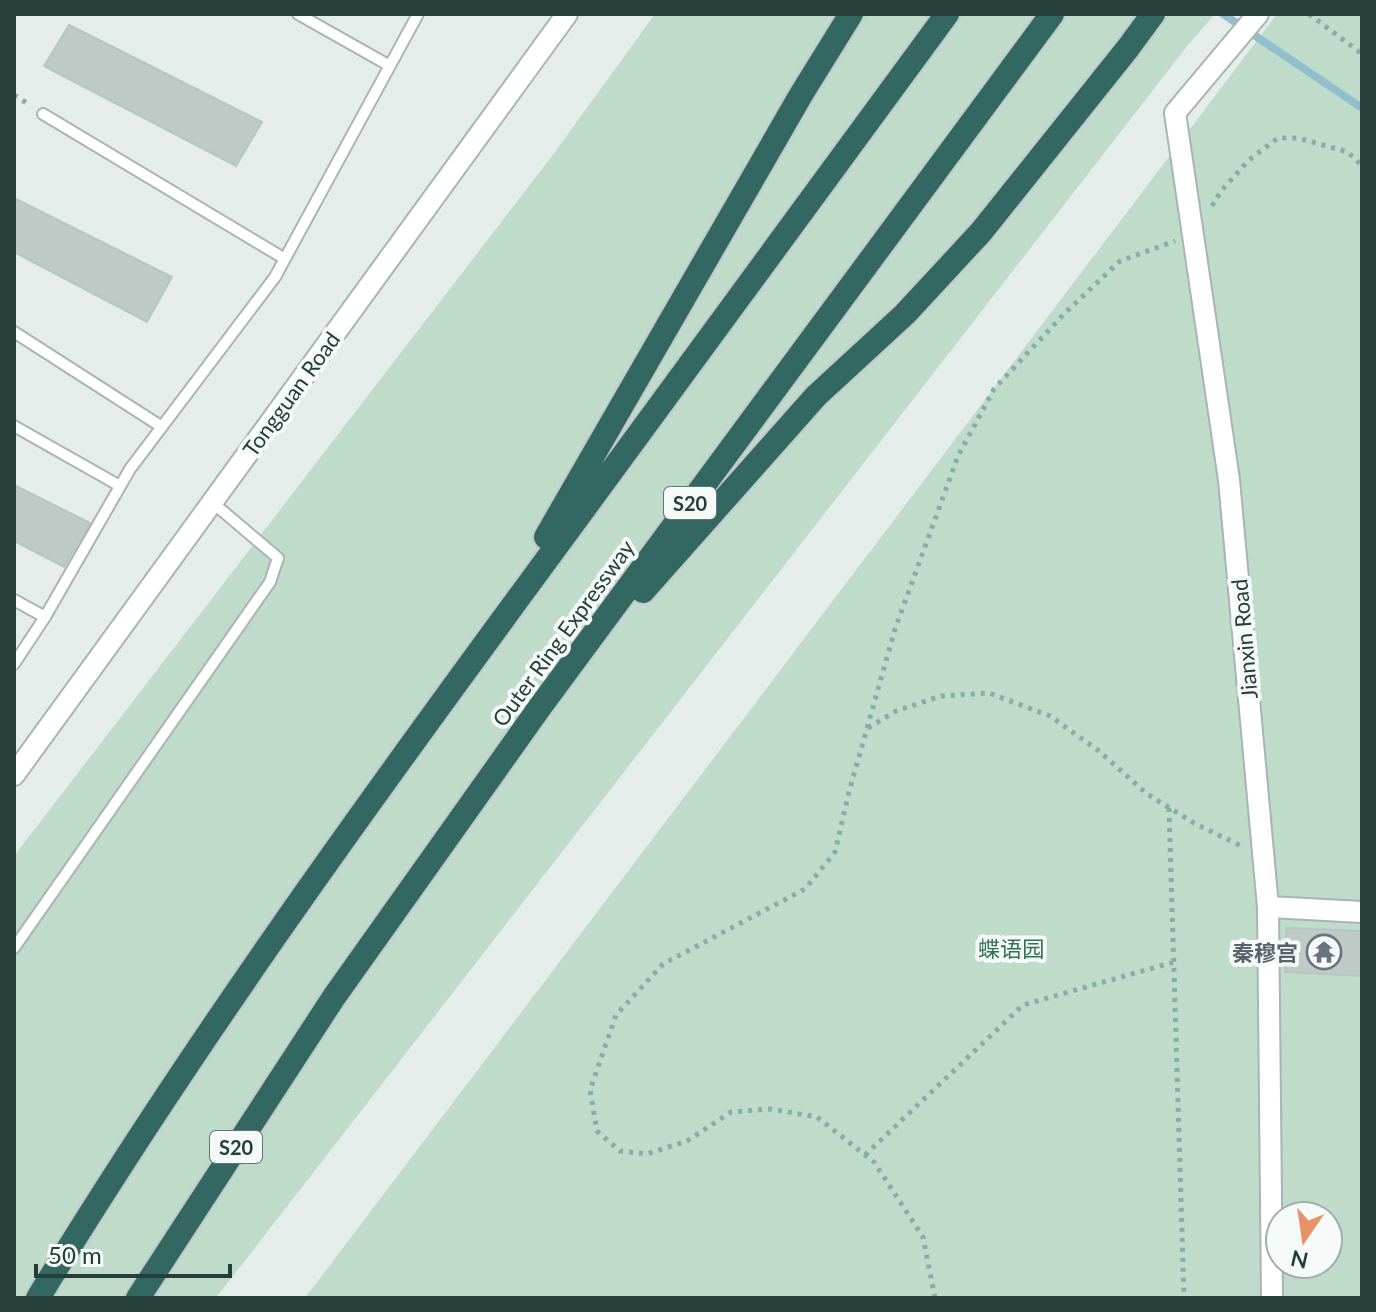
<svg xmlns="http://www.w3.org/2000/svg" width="1376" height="1312" font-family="Lato,'Noto Sans SC',sans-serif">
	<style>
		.green { fill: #bfdcca; fill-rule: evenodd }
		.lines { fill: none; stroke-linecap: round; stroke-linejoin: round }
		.stream { stroke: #91bfce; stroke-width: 8 }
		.building { fill: #bdcac6; stroke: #b7c6c1; stroke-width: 2 }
		.lane-casing { stroke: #a8b5b1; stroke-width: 14 }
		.street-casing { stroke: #a8b5b1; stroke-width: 24 }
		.highway-casing { stroke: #c2c9c8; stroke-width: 28 }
		.path { stroke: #87aea6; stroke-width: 5; stroke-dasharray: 4 6; stroke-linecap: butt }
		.lane { stroke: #fff; stroke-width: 10 }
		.street { stroke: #fff; stroke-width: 20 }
		.highway { stroke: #336862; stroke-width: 24 }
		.labels { text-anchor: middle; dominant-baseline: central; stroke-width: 8; stroke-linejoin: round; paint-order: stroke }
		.shield { fill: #f5f9f8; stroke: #637672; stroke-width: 2 }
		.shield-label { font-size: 20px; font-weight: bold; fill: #253e39 }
		.street-label { font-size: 22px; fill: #253e39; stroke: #f5f9f8 }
		.park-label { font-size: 22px; fill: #327250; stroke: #f5f9f8 }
		.worship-label { font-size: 22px; font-weight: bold; fill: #5b616d; stroke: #f5f9f8; text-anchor: end }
	</style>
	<rect width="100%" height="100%" fill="#e5edea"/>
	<path class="green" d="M655,14h560l-27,31 -972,1253h-202v-442l538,-700z
		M1277,14h85v1284h-1057zM1280,1216h48v48h-48z"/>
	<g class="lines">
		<path class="stream" d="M1223,14l139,94"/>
	</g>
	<path class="building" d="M69,25l193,97 -26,44 -192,-100z
		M14,198l158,79 -25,45 -133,-70z
		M14,485l76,38 -26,44 -50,-26z
		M1286,928l76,3v45l-77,-4z"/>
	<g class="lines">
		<g class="lane-casing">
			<path id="lane" d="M298,14l92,52
				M43,114l242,145
				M14,332l148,95
				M14,426l106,60
				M14,600l31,17
				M14,664l31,-47 85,-148 145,-192 143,-263
				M14,948l256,-366 8,-24 -66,-56"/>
		</g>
		<g class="street-casing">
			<path id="street" d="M1258,14l-83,99 54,367 39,427 4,391
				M14,775l553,-761
				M1268,907l94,5"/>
		</g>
		<g class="highway-casing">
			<path id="highway" d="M546,537l256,-444 49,-79
				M643,591l173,-195 89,-82 76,-82 147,-184 25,-34
				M38,1298c151,-248 321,-483 493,-717 139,-189 277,-378 416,-567
				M138,1298l196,-301 206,-290 512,-693"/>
		</g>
		<path class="path" d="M1309,14l53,40
			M14,95l16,10
			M1212,206l9,-15 28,-31 29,-22h20l50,14 14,14
			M868,728l28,-17 45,-15 48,-3 61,23 49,35 48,43 47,29 47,23
			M1169,808l15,490
			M865,1155l158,-150 151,-43
			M935,1298l-12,-61 -49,-75 -57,-45 -47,-8 -39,3 -44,29 -40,13 -27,-3 -23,-20 -7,-41 26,-75 47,-51 142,-75 30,-37 14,-60 46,-163 63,-173 36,-67 70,-75 56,-53 55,-20"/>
		<use href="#lane" class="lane"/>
		<use href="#street" class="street"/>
		<use href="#highway" class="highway"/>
	</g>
	<defs>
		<g id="temple-ring" transform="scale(1.8)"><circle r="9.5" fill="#f5f9f8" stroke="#6b7280" stroke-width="1.5"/><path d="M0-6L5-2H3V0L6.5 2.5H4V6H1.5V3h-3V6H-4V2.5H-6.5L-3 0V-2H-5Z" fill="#6b7280"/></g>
	</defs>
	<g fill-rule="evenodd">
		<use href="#temple-ring" x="1324" y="952"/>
	</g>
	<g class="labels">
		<g class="shield">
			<rect x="664" y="487" width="52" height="32" rx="6"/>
			<rect x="210" y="1131" width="52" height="32" rx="6"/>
		</g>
		<g class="shield-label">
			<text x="690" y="503">S20</text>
			<text x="236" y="1147">S20</text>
		</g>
		<g class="street-label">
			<text transform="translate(291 394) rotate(-54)">Tongguan Road</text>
			<text transform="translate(563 633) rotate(-54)">Outer Ring Expressway</text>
			<text transform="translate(1244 639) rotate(-95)">Jianxin Road</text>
		</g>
		<g class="park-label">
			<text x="1011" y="948">蝶语园</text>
		</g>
		<g class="worship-label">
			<text x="1298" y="952">秦穆宫</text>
		</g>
	</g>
	<rect width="1376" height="1312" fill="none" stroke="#253e39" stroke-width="32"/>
	<g transform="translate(1304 1240) rotate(193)"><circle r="38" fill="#f5f9f8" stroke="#a2aeac" stroke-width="2"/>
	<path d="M0-6L14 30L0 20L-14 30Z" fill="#e89367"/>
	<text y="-12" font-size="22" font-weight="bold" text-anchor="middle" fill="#253e39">N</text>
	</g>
	<path d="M36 1264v12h194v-12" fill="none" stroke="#253e39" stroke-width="4"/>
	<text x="48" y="1264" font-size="24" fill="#253e39" stroke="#f5f9f8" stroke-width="6" paint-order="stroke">50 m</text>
</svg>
